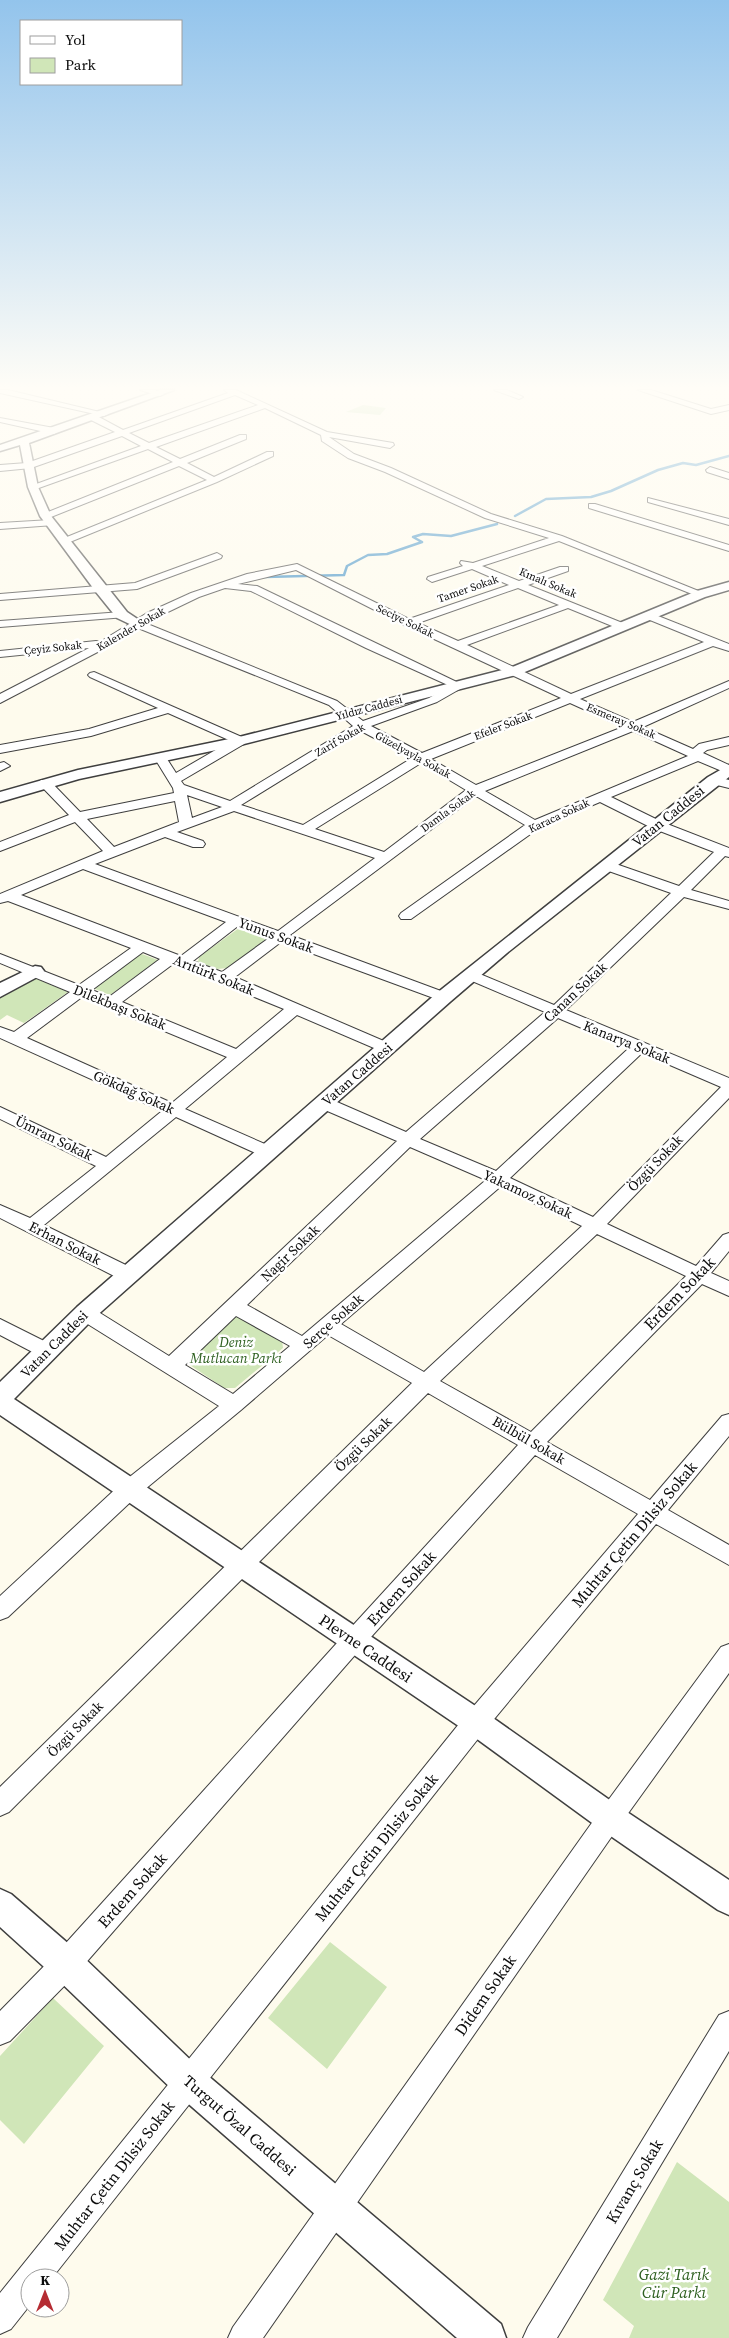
<svg xmlns="http://www.w3.org/2000/svg" width="729" height="2338" font-family="'Source Serif 4',serif">
	<style>
		.green { fill: #d0e6b8 }
		.forest { fill: #b4d699 }
		.lines { fill: none; stroke-linecap: round; stroke-linejoin: round }
		.stream { stroke: #3f90c6; stroke-width: 2.5 }
		.minor-casing { stroke: #3f3f3f; stroke-width: 2 }
		.tertiary-casing { stroke: #3f3f3f; stroke-width: 3 }
		.minor { fill: #fff; fill-rule: evenodd }
		.tertiary { fill: #fff; fill-rule: evenodd }
		.labels { text-anchor: middle; dominant-baseline: central; stroke-width: 5; stroke-linejoin: round; paint-order: stroke }
		.far-street-label { font-size: 11px; fill: #0c0c0c; stroke: #fff }
		.street-label { font-size: 14px; fill: #0c0c0c; stroke: #fff }
		.park-label { font-size: 14px; font-style: italic; fill: #2e6020; stroke: #fff }
		.near-street-label { font-size: 16px; fill: #0c0c0c; stroke: #fff }
		.near-park-label { font-size: 16px; font-style: italic; fill: #2e6020; stroke: #fff }
	</style>
	<rect width="100%" height="100%" fill="#fefbed"/>
	<path class="green" d="M239,928l28,11 -39,29 -11,1 -19,-7 1,-5z
		M142,954l16,6 -48,35 -20,-8 45,-32z
		M32,977l36,15 -44,31 -17,-8 -7,5v-22z
		M235,1312l47,28 1,8 -48,40h-11l-43,-29z
		M330,1942l57,45 -60,82 -59,-51z
		M53,1998l51,48 -80,98 -24,-24v-64z
		M677,2162l52,40v136h-100l5,-12 -31,-26z"/>
	<path class="forest" d="M363,405l23,3 -6,7 -34,-3z"/>
	<g class="lines">
		<path class="stream" d="M515,516l31,-17 45,-2 20,-6 47,-21 25,-7 13,2 33,-9
			M265,577l79,-2 3,-9 21,-11 19,-1 35,-12 -9,-5 10,-3 28,2 46,-12"/>
		<g class="minor-casing">
			<path id="minor" d="M0,390h8l100,24 -4,2 -104,-23z
				M140,390h15l9,4 -4,2z
				M224,390h12l91,42 66,11 1,2 -4,3 -61,-11 25,17 37,14 100,46 71,22 144,58 -1,2h-8l-138,-55 -77,25 37,15 41,-14h8v4l-40,14 97,39v4h-8l-49,-20 -101,37 104,49 133,-52 -59,-24v-4h8l76,30v7l-16,-5 -133,53 53,23 96,-41v7l-86,39 50,22 6,-5 30,-7v8l-22,5 -4,3 26,12v9l-31,-13 -87,36 51,25 67,26v9l-4,-1 -34,34 38,11v8l-45,-12 -118,113 163,68v20l-122,126 89,42 27,-31 6,-2v18l-18,22 18,8v15l-27,-12 -155,158 103,58 72,-84 7,-2v22l-61,74 61,35v20l-73,-41 -171,206 -433,548h-22v27l-19,24 -11,5v-41l467,-579 171,-200 -103,-59 -173,192 -286,327 -66,67 -10,4v-34l56,-57 290,-321 172,-188 -90,-52 -419,419 -9,4v-29l412,-404 -84,-48 -87,75 -103,85 -130,122 -8,3v-24l122,-113 97,-77 -141,-88 -3,-5 3,-5 7,-2 7,2 77,48 228,-215 -79,-34 -2,-4 2,-4h12l76,33 139,-120 -80,-34 -3,-3 3,-3h10l79,33 117,-112 -68,-24 -2,-3 2,-3h10l66,23 35,-34 -62,-24 -52,-26 -61,26 -128,91h-10l-2,-3 2,-3 124,-88 -49,-29 -186,139 159,59 3,3 -3,3h-10l-158,-58 -46,35 158,68 2,3 -2,3h-12l-84,-36 -112,94 89,39 3,4 -3,4h-12l-86,-39 -132,108 92,45 2,5 -2,5 -7,2 -7,-2 -122,-62v-13l30,13 66,-52 -96,-47v-12l106,50 56,-46 -162,-73v-11l14,5 56,-40 -70,-29v-9l79,31 52,-37 -123,-47 -8,2v-9l103,-43 -28,-29 -75,29v-9l69,-27 -28,-29 -2,-3 2,-3h8l31,32 94,-19 -1,-5 -16,-26 2,-3h8l9,14 55,-32 -63,-28 -77,23 -91,17v-8l89,-16 69,-21 -68,-31 -2,-2 2,-2 4,-1 150,66 2,3 -2,3 -63,37 3,4 46,16 123,-75 -24,-21 -191,-77 -27,17 -111,58v-9l89,-46 -89,9v-6l96,-10 4,1 47,-29 44,-20 56,-19 50,-10 112,55 100,-34 -37,-16 -40,13 -5,-3 1,-2 35,-11 -3,-3 1,-2 12,2 76,-25 -64,-20 -100,-46 -37,-14 -26,-17 -1,-6 -56,-27 -109,39 24,12 60,-24h6v4l-59,24 27,14 53,-25h6v4l-56,26 -152,62 -5,-3 2,-2 145,-59 -28,-14 -133,53 -3,-1v-4l130,-52 -25,-13 -112,40 -8,-2 113,-41 -19,-10 -91,32 -31,3v-6l27,-2 88,-31 -24,-12v-4h6l26,14 105,-37zM235,395l23,10 -109,38 -20,-10zM296,570l108,55 157,73 -139,55 -51,-27 66,-24 28,-16 -208,-100 -19,-2zM225,588l26,3 115,57 84,38 -21,12 -66,23 -26,-20 -192,-78 54,-26zM518,588l41,17 -101,36 -40,-18zM570,703l53,24 -147,58 -45,-26zM361,731l51,27 -109,67 -62,-20zM633,731l55,25 -153,64 -50,-29zM421,763l45,27 -82,62 -69,-23zM187,795l35,12 -30,11zM175,801l4,21 -65,25 -27,-28zM234,811l141,47 -97,73 -183,-67 70,-27 28,10h10l2,-3 -2,-3 -26,-9zM83,869l143,53 -45,34 -160,-61zM238,926l31,12 -47,34 -29,-11zM143,952l17,7 -51,38 -17,-7zM173,964l111,45 -48,40 -114,-47zM82,997l145,60 -55,46 -145,-65zM558,1018l71,30 -133,123 -76,-32zM642,1053l79,34 -128,130 -83,-39zM410,1147l76,33 -184,156 -55,-31zM500,1187l82,39 -158,146 -83,-48zM597,1234l89,42 -155,156 -91,-51zM236,1316l54,30 -57,48 -48,-29z
				M494,390h13l16,7 -4,2z
				M638,390h13l60,19 18,-4v5l-18,4z
				M0,418l54,10 4,3 -4,3 -54,-12z
				M710,467l19,6v6l-22,-7 -1,-2z
				M648,498l81,21v6l-81,-23z
				M589,504h6l134,41v6l-140,-43z
				M51,520l5,3 -2,2 -54,4v-6z
				M217,553l5,3 -1,2 -84,31 -137,11v-6l135,-11z
				M122,612l5,3 -1,2 -126,10v-6z
				M4,762l6,4 -10,5v-8z
				M713,776l16,4v8l-20,-5 -2,-3z
				M0,1319l54,27 3,5 -3,5 -7,2 -7,-2 -40,-21z
				M729,1644v29l-110,153 -356,512h-35l5,-11 368,-517 120,-163z
				M729,2011v40l-172,287h-34l5,-11 191,-312z"/>
		</g>
		<g class="tertiary-casing">
			<path id="tertiary" d="M160,390h14l-145,53 9,44 13,29 76,96 18,12 -2,3 -5,1 -21,-10 -21,-26 -56,-76 -12,-29 -8,-42 -20,6v-6z
				M729,582v8l-24,7 -185,77 -280,71 -161,34 -79,23v-10l78,-22 161,-33 271,-69 187,-77z
				M729,765v12l-222,176 -56,48 -358,318 -79,80 472,314 135,95 108,72v35l-11,-5 -119,-82 -133,-97 -466,-316v-33l77,-75 360,-314 271,-216z
				M35,966l6,1 3,4 -3,4 -41,22v-14z
				M0,1889l11,5 67,58 122,117 301,255 5,14h-49l-281,-245 -122,-117 -54,-49z"/>
		</g>
		<use href="#minor" class="minor"/>
		<use href="#tertiary" class="tertiary"/>
	</g>
	<linearGradient id="sky" x2="0" y2="1"><stop stop-color="#93c4ec"/><stop offset="0.54" stop-color="#fffdf7"/><stop offset="1" stop-color="#fffdf7" stop-opacity="0"/></linearGradient>
	<rect width="729" height="718" fill="url(#sky)"/>
	<g class="labels">
		<g class="far-street-label">
			<text transform="translate(548 583) rotate(23)">Kınalı Sokak</text>
			<text transform="translate(468 589) rotate(-19)">Tamer Sokak</text>
			<text transform="translate(405 621) rotate(26)">Seciye Sokak</text>
			<text transform="translate(131 629) rotate(-30)">Kalender Sokak</text>
			<text transform="translate(53 648) rotate(-6)">Çeyiz Sokak</text>
			<text transform="translate(369 708) rotate(-15)">Yıldız Caddesi</text>
			<text transform="translate(621 721) rotate(23)">Esmeray Sokak</text>
			<text transform="translate(503 726) rotate(-21)">Efeler Sokak</text>
			<text transform="translate(340 740) rotate(-30)">Zarif Sokak</text>
			<text transform="translate(413 755) rotate(29)">Güzelyayla Sokak</text>
			<text transform="translate(448 811) rotate(-36)">Damla Sokak</text>
			<text transform="translate(559 816) rotate(-25)">Karaca Sokak</text>
		</g>
		<g class="street-label">
			<text transform="translate(668 816) rotate(-39)">Vatan Caddesi</text>
			<text transform="translate(276 935) rotate(20)">Yunus Sokak</text>
			<text transform="translate(214 975) rotate(22)">Arıtürk Sokak</text>
			<text transform="translate(575 992) rotate(-43)">Canan Sokak</text>
			<text transform="translate(120 1007) rotate(22)">Dilekbaşı Sokak</text>
			<text transform="translate(627 1042) rotate(22)">Kanarya Sokak</text>
			<text transform="translate(357 1074) rotate(-41)">Vatan Caddesi</text>
			<text transform="translate(134 1092) rotate(24)">Gökdağ Sokak</text>
			<text transform="translate(54 1138) rotate(26)">Ümran Sokak</text>
			<text transform="translate(655 1163) rotate(-46)">Özgü Sokak</text>
			<text transform="translate(528 1194) rotate(25)">Yakamoz Sokak</text>
			<text transform="translate(65 1243) rotate(27)">Erhan Sokak</text>
			<text transform="translate(290 1253) rotate(-44)">Nagir Sokak</text>
			<text transform="translate(333 1321) rotate(-41)">Serçe Sokak</text>
			<text transform="translate(54 1344) rotate(-45)">Vatan Caddesi</text>
			<text transform="translate(529 1440) rotate(30)">Bülbül Sokak</text>
			<text transform="translate(363 1444) rotate(-44)">Özgü Sokak</text>
			<text transform="translate(75 1729) rotate(-45)">Özgü Sokak</text>
		</g>
		<g class="park-label">
			<text x="236" y="1342">Deniz<tspan x="236" dy="16">Mutlucan Parkı</tspan></text>
		</g>
		<g class="near-street-label">
			<text transform="translate(679 1293) rotate(-46)">Erdem Sokak</text>
			<text transform="translate(634 1534) rotate(-50)">Muhtar Çetin Dilsiz Sokak</text>
			<text transform="translate(401 1588) rotate(-48)">Erdem Sokak</text>
			<text transform="translate(366 1648) rotate(34)">Plevne Caddesi</text>
			<text transform="translate(376 1847) rotate(-51)">Muhtar Çetin Dilsiz Sokak</text>
			<text transform="translate(132 1890) rotate(-48)">Erdem Sokak</text>
			<text transform="translate(485 1995) rotate(-55)">Didem Sokak</text>
			<text transform="translate(240 2125) rotate(41)">Turgut Özal Caddesi</text>
			<text transform="translate(114 2175) rotate(-52)">Muhtar Çetin Dilsiz Sokak</text>
			<text transform="translate(634 2181) rotate(-59)">Kıvanç Sokak</text>
		</g>
		<g class="near-park-label">
			<text x="674" y="2274">Gazi Tarık<tspan x="674" dy="18">Cür Parkı</tspan></text>
		</g>
	</g>
	<rect x="20" y="20" width="162" height="65" fill="#ffffff" stroke="#9e9e9e"/>
	<rect x="30" y="36" width="25" height="8" fill="#ffffff" stroke="#9e9e9e"/>
	<text x="65" y="45" font-size="15" fill="#0c0c0c">Yol</text>
	<rect x="30" y="58" width="25" height="15" fill="#d0e6b8" stroke="#9e9e9e"/>
	<text x="65" y="70" font-size="15" fill="#0c0c0c">Park</text>
	<g transform="translate(45 2293)"><circle r="24" fill="#ffffff" stroke="#9e9e9e"/>
	<path d="M0-4L9 19L0 12L-9 19Z" fill="#b52c33"/>
	<text y="-8" font-size="14" font-weight="bold" text-anchor="middle" fill="#0c0c0c">K</text>
	</g>
</svg>
